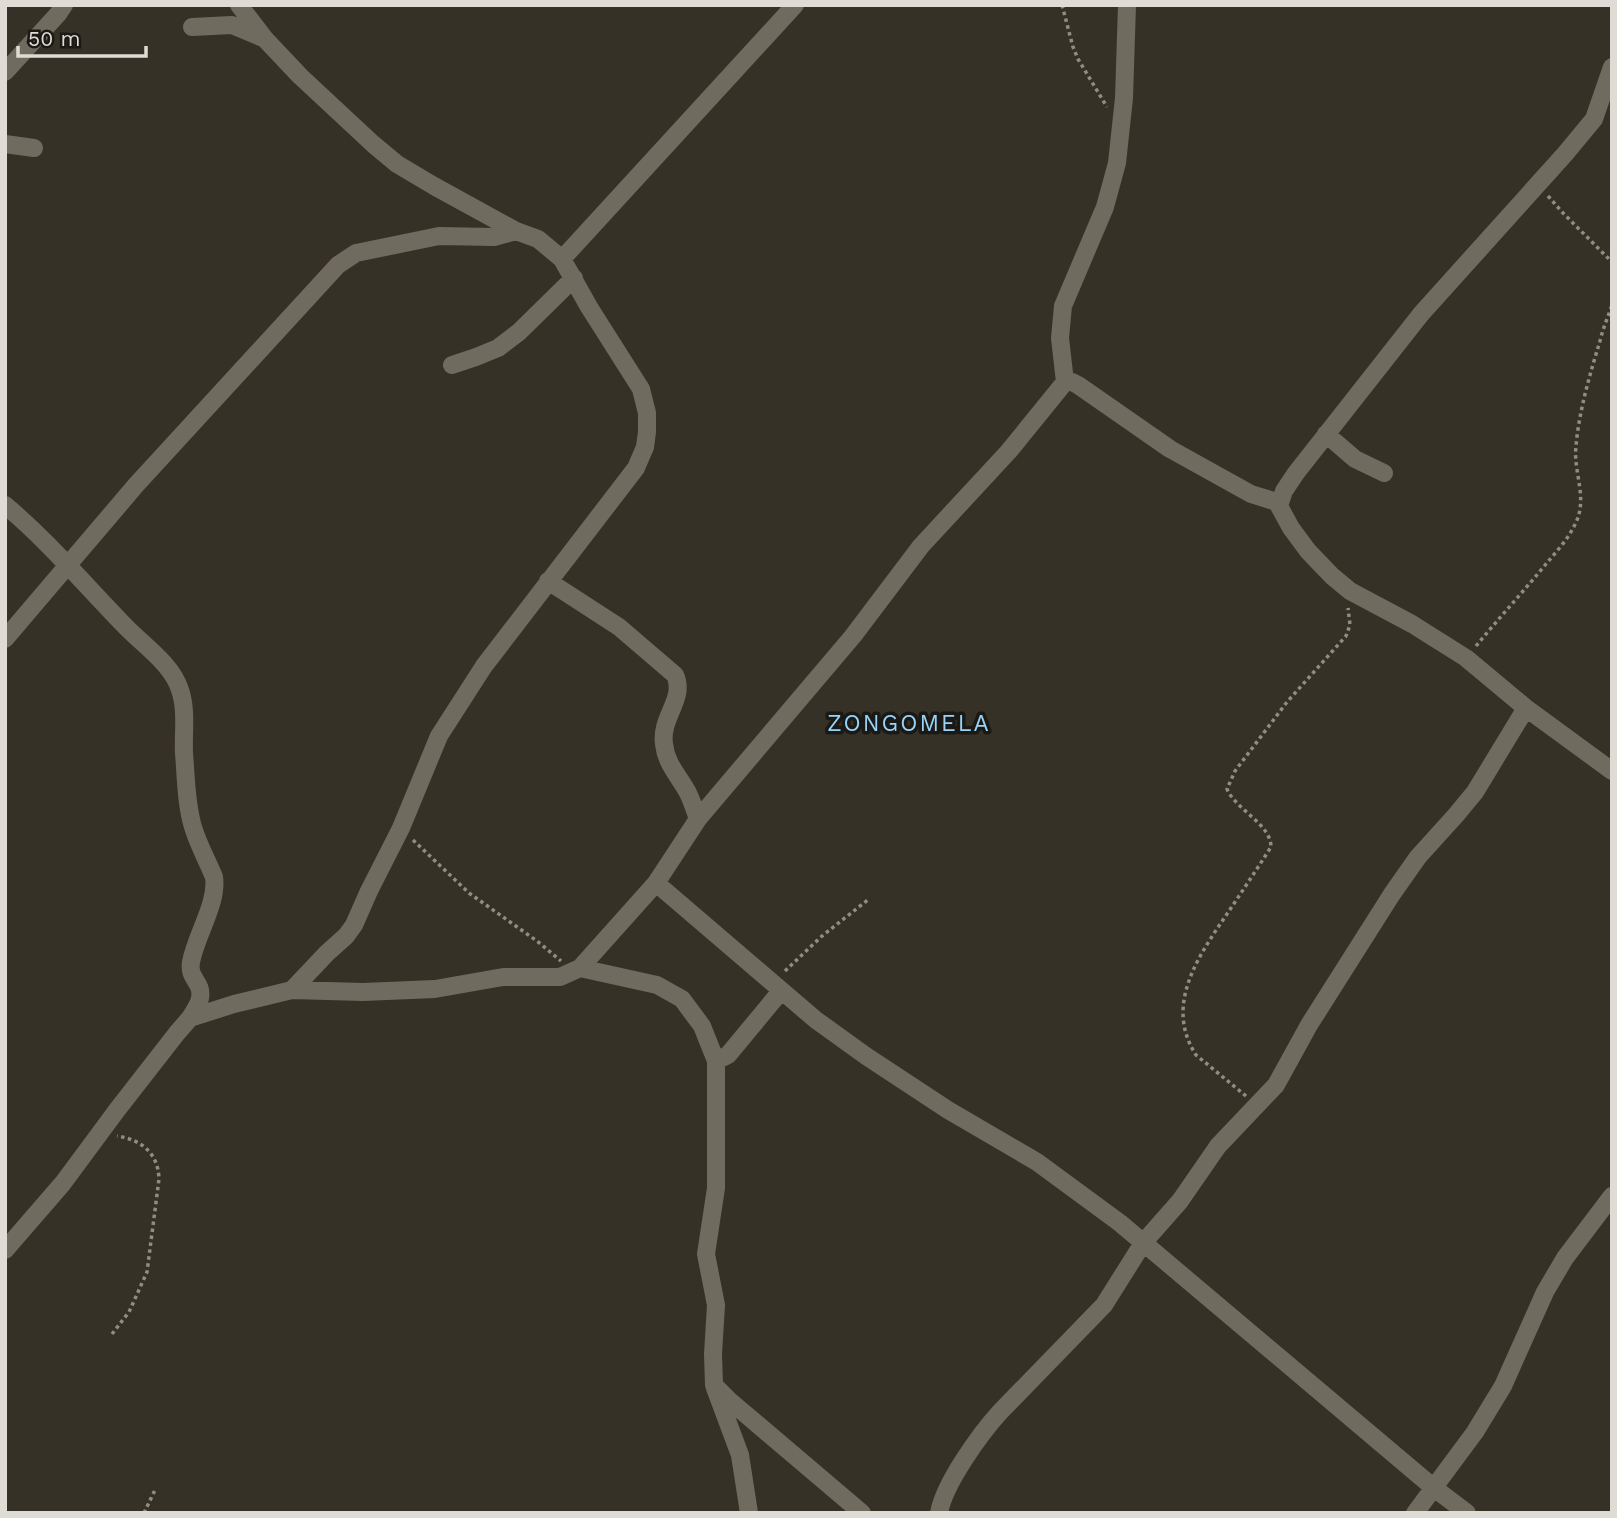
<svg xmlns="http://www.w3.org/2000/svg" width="1617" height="1518" font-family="'Work Sans',sans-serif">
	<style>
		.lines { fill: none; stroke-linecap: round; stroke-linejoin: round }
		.path { stroke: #908d84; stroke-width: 3.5; stroke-dasharray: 3.5 3.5; stroke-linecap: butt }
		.minor { stroke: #706b5f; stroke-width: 18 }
		.labels { text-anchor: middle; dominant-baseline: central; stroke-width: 7; stroke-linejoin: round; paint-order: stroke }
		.quarter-label { font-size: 23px; letter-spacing: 2px; fill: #98d3f8; stroke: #1b1915 }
	</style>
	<rect width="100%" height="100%" fill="#363127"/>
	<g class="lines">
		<path class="path" d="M1062,5l11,42 5,12 29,48
			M1548,196l15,17 49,49
			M1476,646c23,-28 47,-54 70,-82 11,-13 24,-27 31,-44 10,-24 -4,-50 -1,-74 3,-35 14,-72 24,-105 3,-13 8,-24 12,-36
			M413,840l56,53 68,48 24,20
			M785,971l37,-35 47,-37
			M1246,1096l-50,-41c-33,-51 4,-101 33,-144 14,-21 28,-42 42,-64 0,-23 -35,-37 -44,-58l8,-18 52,-69 59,-66 4,-11 -2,-17
			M112,1334l17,-22 18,-40 12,-93c-1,-26 -17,-39 -42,-43
			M144,1513l11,-23"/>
		<path class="minor" d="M239,5l26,34 35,37 73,68 24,20 37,22 82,45 22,8 24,20 27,48 52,82 6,24v19l-2,15 -9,21 -152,198 -45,70 -38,92 -32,63 -15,34 -8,11 -19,17 -35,37
			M192,27l40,-2 31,13
			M1612,67l-18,52 -29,35 -144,160 -125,159 -12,18 -5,15 12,22 17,23 24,25 18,15 62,33 54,34 60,50 86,63
			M5,72l53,-58 6,-9
			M5,144l29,4
			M562,259l233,-254
			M452,365l24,-8 22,-9 21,-16 55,-54
			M1065,382l-5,-44 3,-32 42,-99 12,-44 7,-65 3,-93
			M1326,434l29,25 29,14
			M5,505c44,37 80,80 120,121 18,19 47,38 55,64 7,20 3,43 4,63 2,24 2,51 9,74 5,17 14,33 21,50 4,26 -18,58 -23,85 -3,18 12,19 9,36 -1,7 -6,13 -10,20
			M548,581l71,46 56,48c11,24 -15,42 -11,69 2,20 15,32 24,49 4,8 7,18 10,26
			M5,639l131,-154 202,-220 18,-12 83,-17 55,1 22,-6
			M656,883l160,137 50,36 82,54 89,52 83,61 314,265 33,25
			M580,968l77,17 25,14 20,27 14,35v127l-10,66 10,51 -3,49 1,31 16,16 132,112
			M716,1061l12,-6 53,-64
			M5,1250l58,-67 54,-73 60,-77 13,-15 44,-14 58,-14 71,2 72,-3 68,-12h57l20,-9 76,-85 42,-64 155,-183 68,-90 88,-95 56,-69h7l6,3 92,64 81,45 29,9
			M715,1388l25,67 9,58
			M939,1513c5,-29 41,-79 61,-101l104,-107 39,-62 37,-42 38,-55 58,-61 33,-60 83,-131 26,-37 38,-42 19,-23 51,-84
			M1415,1513l60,-81 28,-46 42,-94 20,-34 47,-62"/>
	</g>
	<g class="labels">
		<g class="quarter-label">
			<text x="909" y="723">ZONGOMELA</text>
		</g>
	</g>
	<rect width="1617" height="1518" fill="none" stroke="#dfdcd5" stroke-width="14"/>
	<path d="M18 46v10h128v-10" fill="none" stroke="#dfdcd5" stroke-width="3.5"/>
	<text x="28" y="46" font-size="21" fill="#dfdcd5" stroke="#1b1915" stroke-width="5" paint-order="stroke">50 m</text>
</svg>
